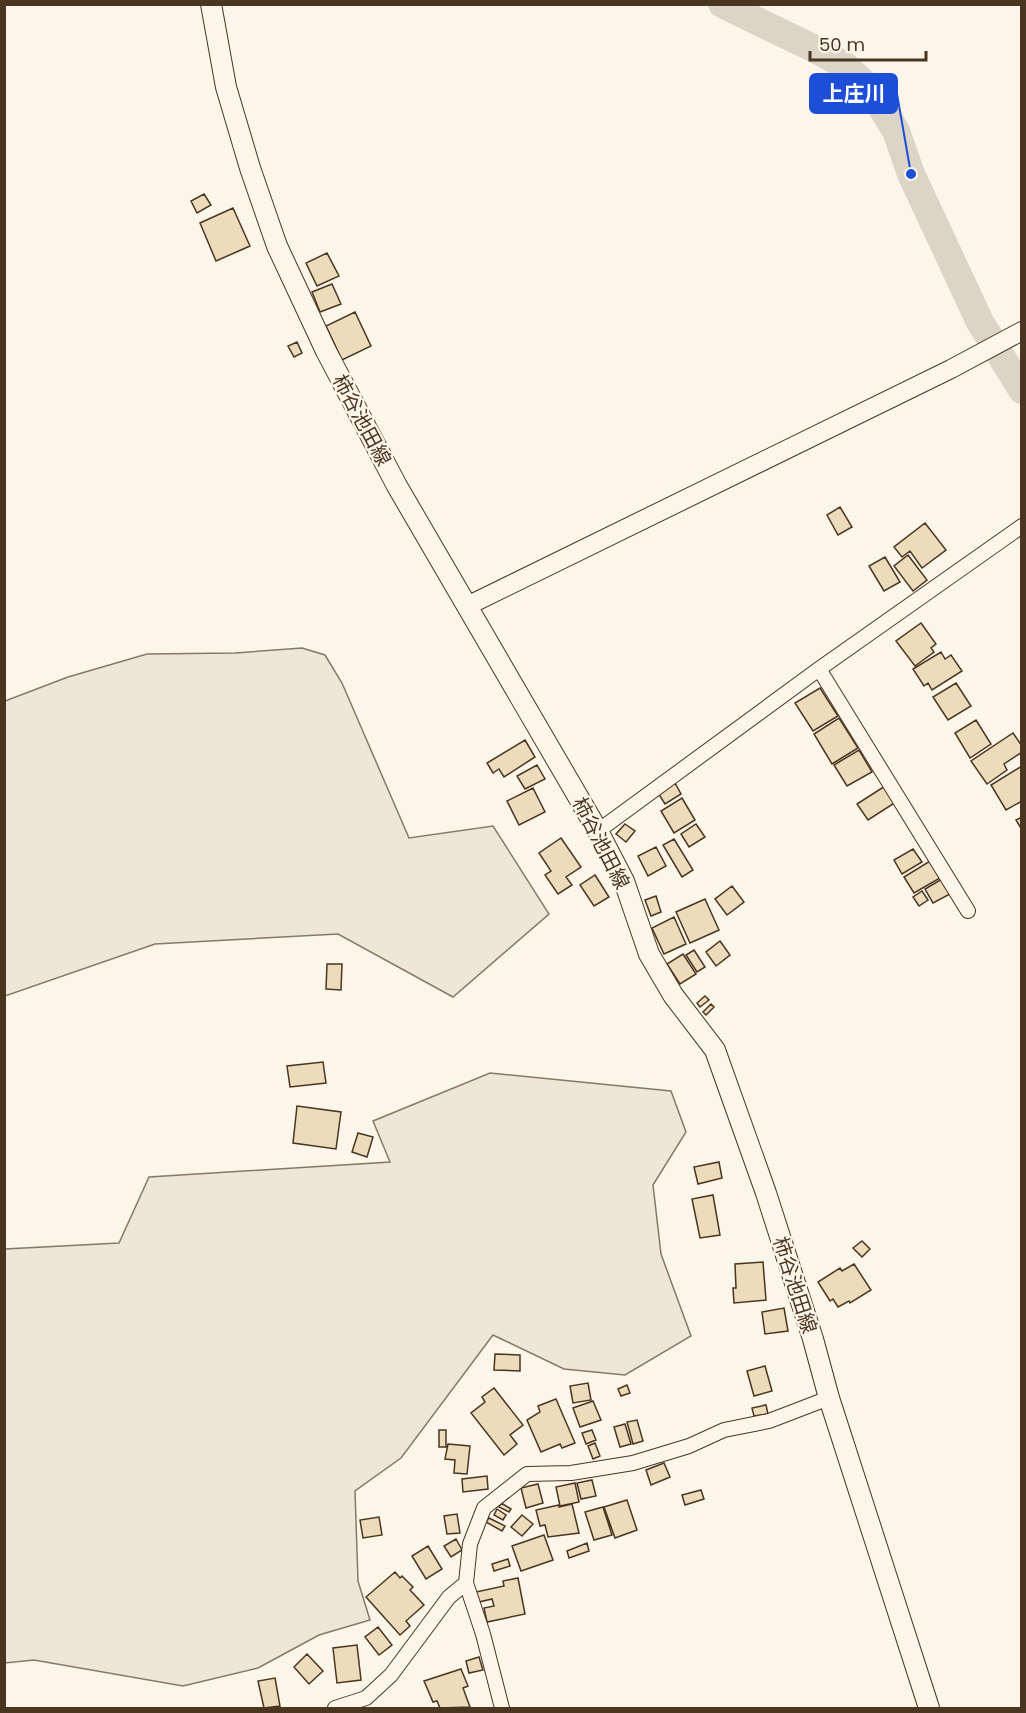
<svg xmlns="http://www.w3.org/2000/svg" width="1026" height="1713" font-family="Poppins,'Noto Sans JP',sans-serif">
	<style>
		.green { fill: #ede6d9; stroke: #887966; stroke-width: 1.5 }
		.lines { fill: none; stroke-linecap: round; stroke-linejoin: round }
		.river { stroke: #dcd4c6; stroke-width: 28 }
		.building { fill: #ecdcbc; stroke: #4a3520; stroke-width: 1.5 }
		.minor-casing { stroke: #4a3520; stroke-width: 16 }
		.tertiary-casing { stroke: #4a3520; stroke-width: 20 }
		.secondary-casing { stroke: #4a3520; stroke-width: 22 }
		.minor { stroke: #fbf6e9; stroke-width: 14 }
		.tertiary { stroke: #fbf6e9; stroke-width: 18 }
		.secondary { stroke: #fbf6e9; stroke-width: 20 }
		.labels { text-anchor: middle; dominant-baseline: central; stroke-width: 4.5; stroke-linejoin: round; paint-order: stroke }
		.street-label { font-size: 20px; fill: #4a3520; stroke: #fbf6e9 }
		.leader { fill: none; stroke: #1d4ed8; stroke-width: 2 }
		.callout-dot { fill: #1d4ed8; stroke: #fbf6e9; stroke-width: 2 }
		.callout { fill: #1d4ed8; stroke: #1d4ed8; stroke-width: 2 }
		.callout-label { font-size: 21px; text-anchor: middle; font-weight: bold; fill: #fff }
	</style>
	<rect width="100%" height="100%" fill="#fbf6e9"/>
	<path class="green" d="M302,648l23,7 17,28 67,155 84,-12 56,88 -96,83 -115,-63 -183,10 -150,52v-295l63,-24 79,-23 88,-1z
		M490,1073l181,18 15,41 -33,53 8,69 30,82 -66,39 -61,-6 -71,-34 -92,123 -46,33 3,90 12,39 -51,15 -61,33 -75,18 -149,-26 -29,3v-414l114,-6 30,-66 241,-15 -17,-41z"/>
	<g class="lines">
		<path class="river" d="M722,4l93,45 29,16 27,25 25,41 15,43 69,148 42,68"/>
	</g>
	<path class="building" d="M204,194l7,11 -14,8 -6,-12z
		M233,208l17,38 -34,15 -16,-38z
		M327,253l12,23 -22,10 -11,-23z
		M332,284l9,20 -21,8 -8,-20z
		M355,312l16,34 -29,14 -16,-34z
		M297,342l5,11 -8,4 -6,-11z
		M840,507l12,20 -14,8 -11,-20z
		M925,523l21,27 -24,18 -12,-17 -8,6 -8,-10z
		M908,555l19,25 -14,11 -19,-25z
		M885,557l15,25 -16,9 -15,-25z
		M921,623l15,21 -5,4 3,4 -19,14 -19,-25z
		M941,652l4,7 6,-4 11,16 -30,19 -4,-7 -4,3 -11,-17z
		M956,683l15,23 -23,14 -15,-23z
		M820,688l18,28 -25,15 -18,-28z
		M839,718l19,30 -26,16 -18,-30z
		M976,720l15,24 -21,14 -15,-25z
		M1013,733l9,13v6l-18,12 3,6 -20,14 -16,-23z
		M525,740l10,17 -31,20 -5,-8 -6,4 -6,-10z
		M859,750l13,22 -25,14 -13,-21z
		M537,765l8,14 -20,10 -8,-13z
		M1022,766v35l-16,9 -15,-25z
		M675,783l6,11 -16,10 -7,-11z
		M885,786l11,16 -28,18 -11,-16z
		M533,788l12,24 -26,13 -12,-24z
		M682,798l13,22 -21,13 -13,-22z
		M1022,817v13l-6,-10z
		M625,824l10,7 -9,11 -10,-8z
		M696,824l9,13 -16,10 -8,-13z
		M561,838l20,29 -15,10 6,8 -14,9 -13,-19 6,-4 -12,-18z
		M674,839l19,31 -11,7 -19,-32z
		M656,847l10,19 -18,10 -10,-20z
		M913,849l9,13 -20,12 -8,-14z
		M930,861l10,17 -26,15 -10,-16z
		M595,875l14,22 -15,9 -14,-21z
		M942,879l8,15 -17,9 -8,-14z
		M732,886l12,16 -17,13 -12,-16z
		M922,891l6,9 -9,6 -6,-9z
		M656,896l5,16 -10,4 -6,-16z
		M705,899l14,31 -29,13 -14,-31z
		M674,917l12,27 -22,10 -12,-26z
		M720,941l10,14 -14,11 -10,-14z
		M694,950l11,17 -8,5 -11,-17z
		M683,954l13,20 -16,10 -13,-20z
		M327,964h15l-1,26 -15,-1z
		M705,996l4,4 -9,7 -3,-4z
		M711,1004l3,3 -8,8 -3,-3z
		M323,1062l3,21 -36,4 -3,-21z
		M297,1106l44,6 -5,37 -43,-6z
		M358,1133l15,4 -6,20 -15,-5z
		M719,1162l3,16 -24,6 -4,-17z
		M713,1195l7,40 -20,3 -8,-39z
		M862,1241l8,8 -8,8 -9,-9z
		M763,1262l3,38 -32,3 -1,-15h3l-1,-24z
		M854,1264l17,26 -21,13 -1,-2 -11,6 -5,-8 -3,2 -12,-19 22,-14 2,3z
		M784,1308l4,23 -23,3 -3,-22z
		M495,1354l25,1v16l-26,-1z
		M765,1366l7,25 -18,5 -7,-25z
		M588,1383l3,17 -18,3 -3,-17z
		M627,1385l3,8 -9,3 -3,-7z
		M494,1388l29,37 -13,10 7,9 -13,11 -33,-42 14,-11 -3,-5z
		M556,1399l19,44 -13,5 -2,-4 -19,8 -14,-32 13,-8 -2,-6z
		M593,1401l8,19 -21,7 -7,-19z
		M766,1405l2,9 -14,2 -2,-8z
		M637,1420l6,21 -10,3 -6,-22z
		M625,1424l6,20 -11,3 -6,-20z
		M439,1430h7v17h-7z
		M592,1430l4,10 -10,4 -4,-11z
		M595,1443l5,13 -7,3 -5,-13z
		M448,1444l22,2 -3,28 -13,-1 1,-13 -10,-1z
		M664,1463l6,14 -19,8 -5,-15z
		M487,1476l1,13 -25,3 -1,-13z
		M592,1480l4,16 -15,3 -4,-16z
		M575,1483l4,19 -19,4 -4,-19z
		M538,1484l5,19 -17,5 -5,-20z
		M701,1490l3,9 -19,6 -3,-10z
		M627,1500l10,30 -22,8 -11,-31z
		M501,1503l10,6 -2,3 -10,-5z
		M572,1504l7,29 -31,4 -3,-12 -5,1 -4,-16 23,-5v2z
		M603,1507l9,28 -18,5 -9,-28z
		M497,1509l9,6 -3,5 -9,-5z
		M457,1514l3,19 -13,1 -3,-18z
		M522,1515l11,9 -11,12 -11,-9z
		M379,1517l3,18 -19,3 -3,-18z
		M489,1518l16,8 -3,5 -16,-9z
		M544,1535l9,25 -32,11 -9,-25z
		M456,1539l6,11 -11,7 -7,-11z
		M587,1543l2,8 -20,7 -2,-7z
		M428,1546l14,23 -16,10 -14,-23z
		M508,1559l2,7 -16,5 -2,-7z
		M395,1572l5,6 2,-2 11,11 -3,3 14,15 -18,16 4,5 -10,9 -34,-38z
		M518,1578l7,36 -38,8 -3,-14 10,-2 -2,-7 -13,3 -3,-10 28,-6 -1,-5z
		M378,1627l14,18 -13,10 -14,-18z
		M357,1645l4,35 -24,3 -4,-35z
		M307,1654l16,17 -14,13 -15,-17z
		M479,1657l4,13 -14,3 -3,-12z
		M461,1669l7,17 -5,2 7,19 -30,1 -3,-7 -4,1 -9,-21z
		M275,1678l5,28 -16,2 -6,-27z"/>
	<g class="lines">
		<g class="minor-casing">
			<path id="minor" d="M819,669l149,242
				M598,831l221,-162 203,-143
				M335,1708l31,-10 25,-23 58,-78 17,-14
				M502,1708l-19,-74 -17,-51 4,-39 14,-36 43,-34 44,-1 62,-10 56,-17 35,-16 45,-9 60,-23"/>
		</g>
		<g class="tertiary-casing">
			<path id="tertiary" d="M467,606l484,-237 71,-38"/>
		</g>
		<g class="secondary-casing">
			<path id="secondary" d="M211,4l15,83 24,81 27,78 49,105 71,135 201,345 26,50 25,73 24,41 42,55 51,143 47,146 16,59 100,310"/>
		</g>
		<use href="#minor" class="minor"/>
		<use href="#tertiary" class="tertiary"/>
		<use href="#secondary" class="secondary"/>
	</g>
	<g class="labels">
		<g class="street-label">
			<text transform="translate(362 420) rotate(62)">柿谷池田線</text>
			<text transform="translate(601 843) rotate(63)">柿谷池田線</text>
			<text transform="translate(795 1285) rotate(72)">柿谷池田線</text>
		</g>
	</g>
	<path class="leader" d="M911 174L897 94"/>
	<circle class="callout-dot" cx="911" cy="174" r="6"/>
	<rect class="callout" x="810" y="74" width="87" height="39" rx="6"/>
	<g class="callout-label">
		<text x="854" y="101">上庄川</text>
	</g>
	<rect width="1026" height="1713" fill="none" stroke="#4a3520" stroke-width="12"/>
	<path d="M810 51v9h116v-9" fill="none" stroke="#4a3520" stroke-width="3"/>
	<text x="819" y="51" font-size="18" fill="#4a3520" stroke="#fbf6e9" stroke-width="4.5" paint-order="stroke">50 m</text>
</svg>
